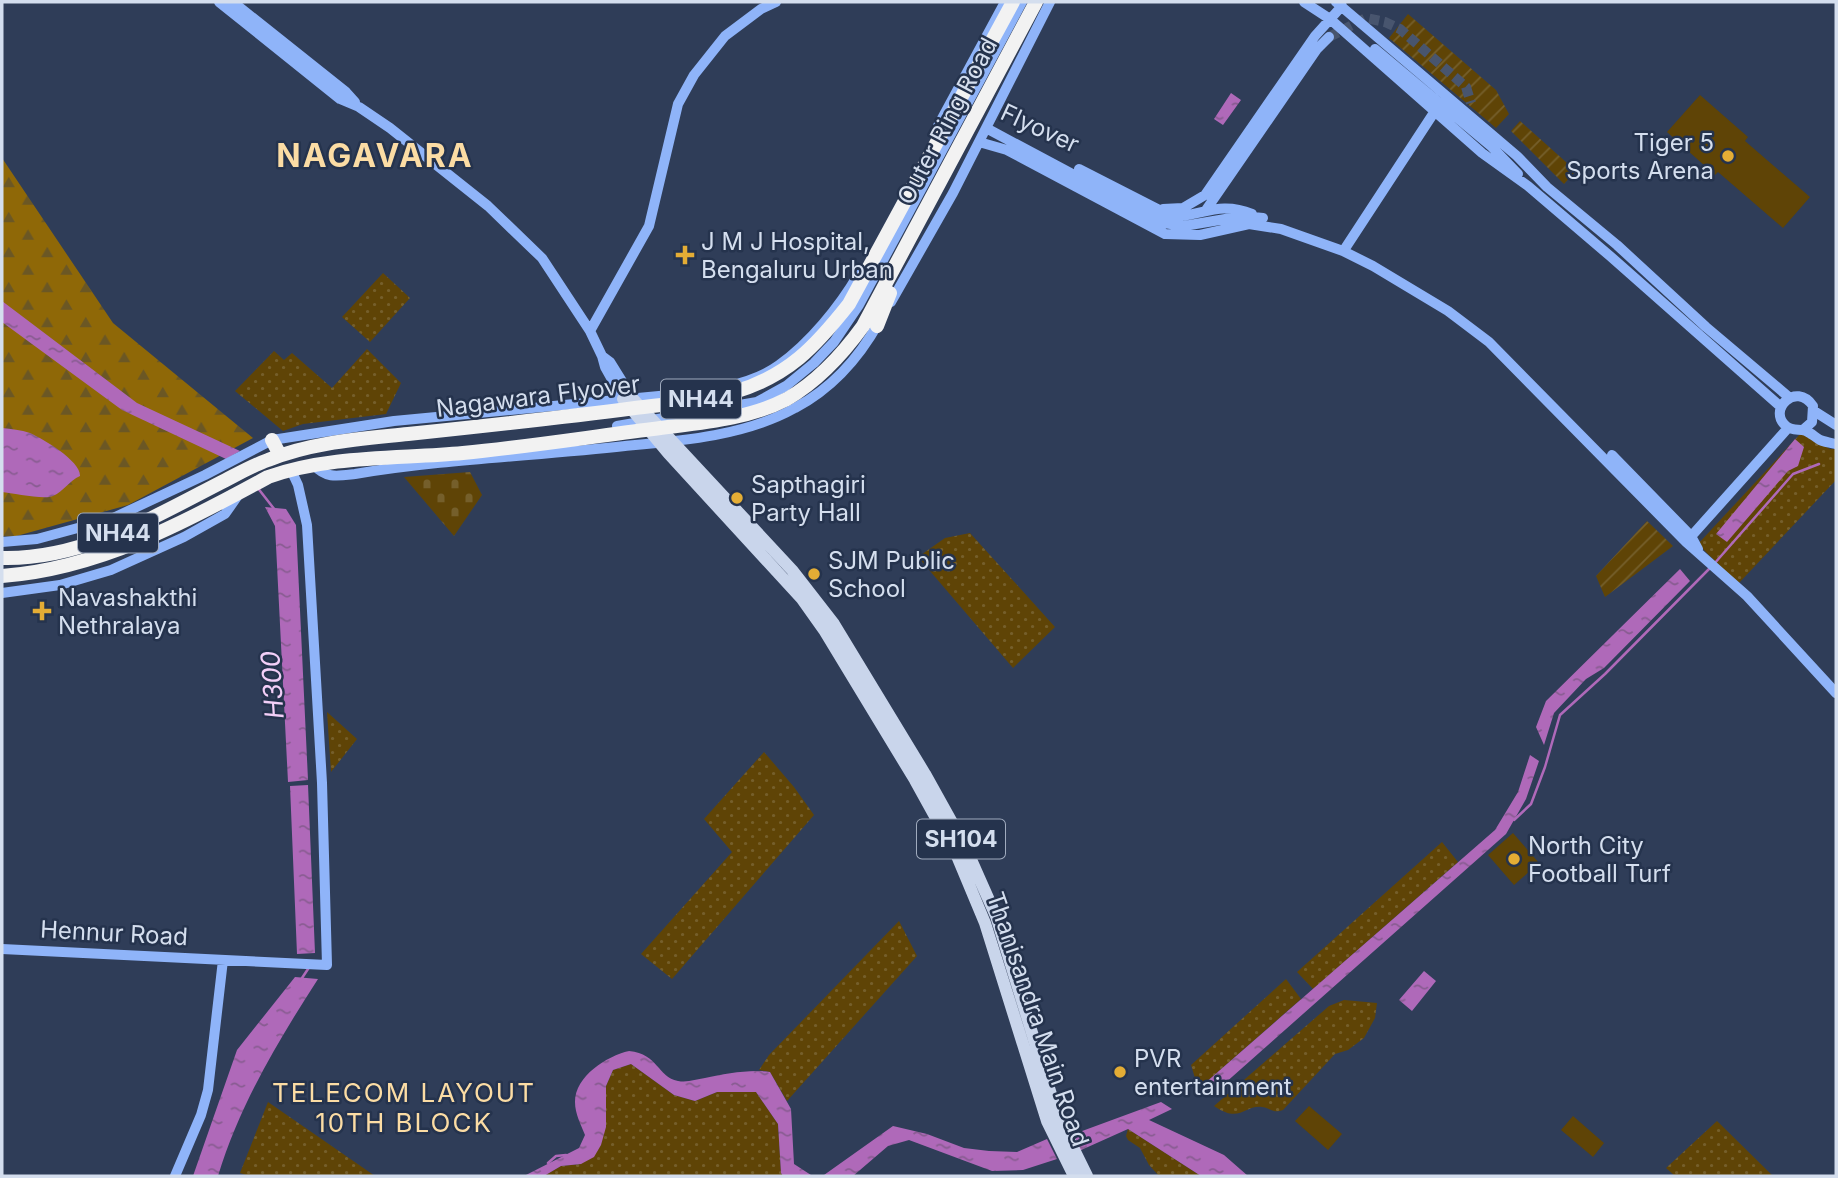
<svg xmlns="http://www.w3.org/2000/svg" width="1838" height="1178" font-family="Inter,sans-serif">
	<style>
		.grass { fill: url(#grass-dots) }
		.forest { fill: url(#forest-firs) }
		.cemetery { fill: url(#cemetery-stones) }
		.garden { fill: url(#garden-furrows) }
		.pitch { fill: #5f4406 }
		.water { fill: url(#water-ripples) }
		.lines { fill: none; stroke-linecap: round; stroke-linejoin: round }
		.stream { stroke: #af69b9; stroke-width: 2.5 }
		.secondary-tunnel { stroke: #48556e; stroke-width: 10; stroke-dasharray: 10 5; stroke-linecap: butt }
		.secondary { stroke: #8fb4f9; stroke-width: 10 }
		.primary { stroke: #c9d5eb; stroke-width: 12 }
		.highway { stroke: #f2f2f2; stroke-width: 14 }
		.poi-dot { fill: #e4ad35; stroke: #25334d; stroke-width: 2.5 }
		.labels { text-anchor: middle; dominant-baseline: central; stroke-width: 5; stroke-linejoin: round; paint-order: stroke }
		.shield { fill: #25334d; stroke: #a0abbe; stroke-width: 2 }
		.shield-label { font-size: 23px; font-weight: bold; fill: #d4deee }
		.street-label { font-size: 24px; fill: #d4deee; stroke: #25334d }
		.poi-label { font-size: 24px; fill: #d4deee; stroke: #25334d; text-anchor: start }
		.water-label { font-size: 26px; font-style: italic; fill: #f3cff8; stroke: #25334d }
		.neighbourhood-label { font-size: 26px; letter-spacing: 2px; fill: #fbdca4; stroke: #25334d }
		.district-label { font-size: 32px; font-weight: bold; letter-spacing: 2px; fill: #fbdca4; stroke: #25334d }
	</style>
	<defs>
		<pattern id="grass-dots" width="8" height="8" patternUnits="userSpaceOnUse" patternTransform="scale(1.75)"><rect width="8" height="8" fill="#5f4406"/><path d="M2 2h.1M6 6h.1" fill="none" stroke="#755f2b" stroke-width="1.8" stroke-linecap="round"/></pattern>
		<pattern id="forest-firs" width="22" height="20" patternUnits="userSpaceOnUse" patternTransform="scale(1.75)"><rect width="22" height="20" fill="#8f6807"/><path d="M5 1l3.5 6h-7zM16 11l3.5 6h-7z" fill="#6b5724"/></pattern>
		<pattern id="cemetery-stones" width="16" height="16" patternUnits="userSpaceOnUse" patternTransform="scale(1.75)"><rect width="16" height="16" fill="#5f4406"/><path d="M2 7V4a2 2 0 0 1 4 0v3zM10 15v-3a2 2 0 0 1 4 0v3z" fill="#755f2b"/></pattern>
		<pattern id="garden-furrows" width="10" height="10" patternUnits="userSpaceOnUse" patternTransform="scale(1.75)"><rect width="10" height="10" fill="#5f4406"/><path d="M-1 1l2-2M0 10L10 0M9 11l2-2" fill="none" stroke="#755f2b"/></pattern>
		<pattern id="water-ripples" width="26" height="14" patternUnits="userSpaceOnUse" patternTransform="scale(1.75)"><rect width="26" height="14" fill="#af69b9"/><path d="M2 4q2-2 4 0t4 0M15 11q2-2 4 0t4 0" fill="none" stroke="#885c91"/></pattern>
	</defs>
	<rect width="100%" height="100%" fill="#2f3d58"/>
	<path class="grass" d="M383,273l27,25 -40,44 -28,-25z
		M367,349l34,34 -15,31 -83,10 -20,7 -48,-40 39,-40 10,9 8,-7 40,35z
		M1801,433l29,16h6v31l-98,104 -40,-40z
		M970,533l85,94 -42,41 -95,-111 27,-19z
		M327,712l30,27 -26,33z
		M764,752l30,35 20,28 -142,164 -31,-25 91,-102 -28,-33z
		M1442,842l16,20 -145,127 -16,-17z
		M899,921l18,35 -130,145 -17,-29 -11,-2 10,-15z
		M1286,979l15,20 -97,85 -9,-6 -4,-13z
		M1344,1000l33,3 -2,15 -11,20 -16,12 -13,4 -52,56c-10,4 -12,-2 -21,-3 -18,-2 -22,17 -48,-1l115,-100z
		M631,1064l43,31 21,6 22,-9h39l22,32 3,49 2,3h-239l17,-10 20,-2 25,-37v-41l7,-16z
		M268,1102l107,74h-126l-9,-3z
		M1717,1121l56,55h1h-99l-9,-8z
		M1128,1129l73,47h-42l-10,-11 -9,-17 -12,-8 -2,-4z"/>
	<path class="forest" d="M2,158l111,165 140,115 -125,67 -115,32 -11,-1z"/>
	<path class="cemetery" d="M470,472l12,23 -28,41 -50,-59z"/>
	<path class="garden" d="M1408,14l88,76 13,24 -13,14 -107,-90z
		M1520,121l56,50 -12,13 -53,-53z
		M1647,521l26,25 -68,51 -9,-21z"/>
	<path class="pitch" d="M1700,95l48,42 -3,4 65,56 -27,31 -65,-56 -3,3 -48,-43z
		M1513,833l26,30 -25,22 -26,-30z
		M1309,1106l33,28 -14,16 -33,-29z
		M1573,1116l31,27 -11,14 -32,-27z"/>
	<path class="water" d="M1231,93l10,7 -18,25 -9,-6z
		M2,301l135,102 103,48 -14,8 -104,-49 -120,-88z
		M2,428c9,1 19,2 28,5 13,6 51,28 50,43 -11,5 -16,15 -27,20 -9,4 -40,-3 -51,-4z
		M1795,439l9,8 -6,19 -10,5 -61,71 -11,-8z
		M265,507l21,2 10,16 12,255 -20,2 -13,-256z
		M1680,569l10,12 -86,87 -18,11 -32,34 -10,32 -8,-18 10,-26z
		M1530,755l9,6 -13,38 -20,35 -291,258 -11,-8 291,-254 23,-38z
		M308,785l7,168 -18,1 -7,-168z
		M1424,971l12,10 -24,30 -13,-11z
		M295,977l23,2c-40,62 -78,125 -100,197h-25l44,-126z
		M629,1051c30,3 28,26 49,30 10,2 18,-2 27,-3 20,-4 45,-9 65,-6l21,37 3,55 17,11h13l69,-49 34,8 37,14 25,3 28,1 30,-13 10,20 -34,11 -31,1 -83,-31 -21,6 -35,30h-70l-2,-3 -3,-49 -22,-32h-39l-22,9 -21,-6 -43,-31 -18,6 -7,16v41l-5,18 -7,12 -13,7 -20,2 -17,10h-20l55,-28 6,-13c-4,-10 -10,-21 -10,-33 0,-26 32,-46 54,-51z
		M1161,1102l11,7 -23,11 75,35 24,21h-47l-73,-47 -49,22 -5,-17z"/>
	<g class="lines">
		<path class="stream" d="M257,487l18,23
			M1714,564l79,-90 26,-10
			M1514,820l17,-16 14,-37 15,-52 45,-41 104,-105
			M300,981l8,-12
			M1200,1091l12,-5
			M548,1163l8,-7 10,-1"/>
		<path class="secondary-tunnel" d="M1329,37l37,-19 19,4 15,7 66,58 5,16"/>
		<path class="secondary" d="M219,2l121,97 19,8 31,21 98,78 54,52 48,73 12,25 3,11 18,32
			M233,2l113,90 9,10
			M1304,2l26,17 152,134 46,33 82,70 171,151
			M1336,2l181,154 30,31 70,58 89,82 84,71
			M1375,49l117,98 26,27
			M938,126l67,-124
			M986,128l178,95 20,3 59,-10 20,2
			M979,142l28,8 158,84 35,1 49,-11 32,5 62,22 30,15 75,45 41,31 197,200 61,54 89,97
			M1079,169l94,48c31,-2 47,-16 79,-3
			M1163,209l20,-1 22,-13 110,-159 27,-30
			M1206,210l111,-161 12,-12
			M1346,247l89,-136
			M891,302l62,-109 97,-191
			M590,331l59,-105 29,-122 16,-29 31,-39 36,-27 15,-7
			M602,356l8,6 23,37
			M1814,411l22,14
			M617,426l140,-24 29,-16 28,-23 20,-21 25,-37 163,-303
			M1804,429l8,-7 1,-16c-17,-25 -46,4 -27,20 7,6 14,2 20,5 5,2 9,6 14,9 5,2 11,3 16,4
			M1612,455l79,81 7,13
			M314,465c12,14 24,11 41,9 89,-15 181,-18 270,-28 56,-5 120,-10 170,-38 36,-19 64,-50 84,-86
			M1687,541l101,-113
			M2,542l35,-3 74,-20 94,-44 67,-35 122,-19 265,-25c37,-4 89,-8 120,-31 31,-22 60,-58 79,-90
			M2,593l58,-8 51,-15 73,-33 41,-23 14,-20
			M2,949l325,16 -5,-182 -15,-258 -9,-40 -7,-15
			M175,1176l26,-61 7,-25 15,-130"/>
		<path class="primary" d="M623,399l45,54 134,146 22,31 91,150 42,76 28,67 62,198 27,55
			M633,399l159,171 42,54 91,150 40,72 31,70 62,201 29,59"/>
		<path class="highway" d="M877,326l13,-33
			M272,440l8,15
			M2,558c79,2 150,-40 218,-75 16,-8 31,-17 48,-23 44,-18 93,-21 140,-26 76,-8 151,-16 227,-26 32,-4 67,-6 99,-16 54,-16 81,-45 115,-88l164,-302
			M2,576c96,-7 184,-54 266,-99 62,-22 131,-18 195,-24 63,-6 126,-16 190,-24 44,-6 94,-9 134,-30 31,-18 55,-44 76,-73l173,-324"/>
	</g>
	<g class="poi-dot">
		<circle cx="1728" cy="156" r="7"/>
		<path d="M681.5 244.5h7v7h7v7h-7v7h-7v-7h-7v-7h7z"/>
		<circle cx="737" cy="498" r="7"/>
		<circle cx="814" cy="574" r="7"/>
		<path d="M38.5 600.5h7v7h7v7h-7v7h-7v-7h-7v-7h7z"/>
		<circle cx="1514" cy="859" r="7"/>
		<circle cx="1120" cy="1072" r="7"/>
	</g>
	<g class="labels">
		<g class="shield">
			<rect x="661" y="379.5" width="80" height="39" rx="5"/>
			<rect x="78" y="513.5" width="80" height="39" rx="5"/>
			<rect x="917" y="819.5" width="88" height="39" rx="5"/>
		</g>
		<g class="shield-label">
			<text x="701" y="399">NH44</text>
			<text x="118" y="533">NH44</text>
			<text x="961" y="839">SH104</text>
		</g>
		<g class="street-label">
			<text transform="translate(947 121) rotate(-62)">Outer Ring Road</text>
			<text transform="translate(1040 128) rotate(25)">Flyover</text>
			<text transform="translate(538 396) rotate(-7)">Nagawara Flyover</text>
			<text transform="translate(114 933) rotate(3)">Hennur Road</text>
			<text transform="translate(1038 1019) rotate(71)">Thanisandra Main Road</text>
		</g>
		<g class="poi-label">
			<text x="1714" y="142" text-anchor="end">Tiger 5<tspan x="1714" dy="28">Sports Arena</tspan></text>
			<text x="701" y="241">J M J Hospital,<tspan x="701" dy="28">Bengaluru Urban</tspan></text>
			<text x="751" y="484">Sapthagiri<tspan x="751" dy="28">Party Hall</tspan></text>
			<text x="828" y="560">SJM Public<tspan x="828" dy="28">School</tspan></text>
			<text x="58" y="597">Navashakthi<tspan x="58" dy="28">Nethralaya</tspan></text>
			<text x="1528" y="845">North City<tspan x="1528" dy="28">Football Turf</tspan></text>
			<text x="1134" y="1058">PVR<tspan x="1134" dy="28">entertainment</tspan></text>
		</g>
		<g class="water-label">
			<text transform="translate(272 685) rotate(-94)">H300</text>
		</g>
		<g class="neighbourhood-label">
			<text x="404" y="1092">TELECOM LAYOUT<tspan x="404" dy="30">10TH BLOCK</tspan></text>
		</g>
		<g class="district-label">
			<text x="375" y="155">NAGAVARA</text>
		</g>
	</g>
	<rect width="1838" height="1178" fill="none" stroke="#d4deee" stroke-width="7"/>
</svg>
